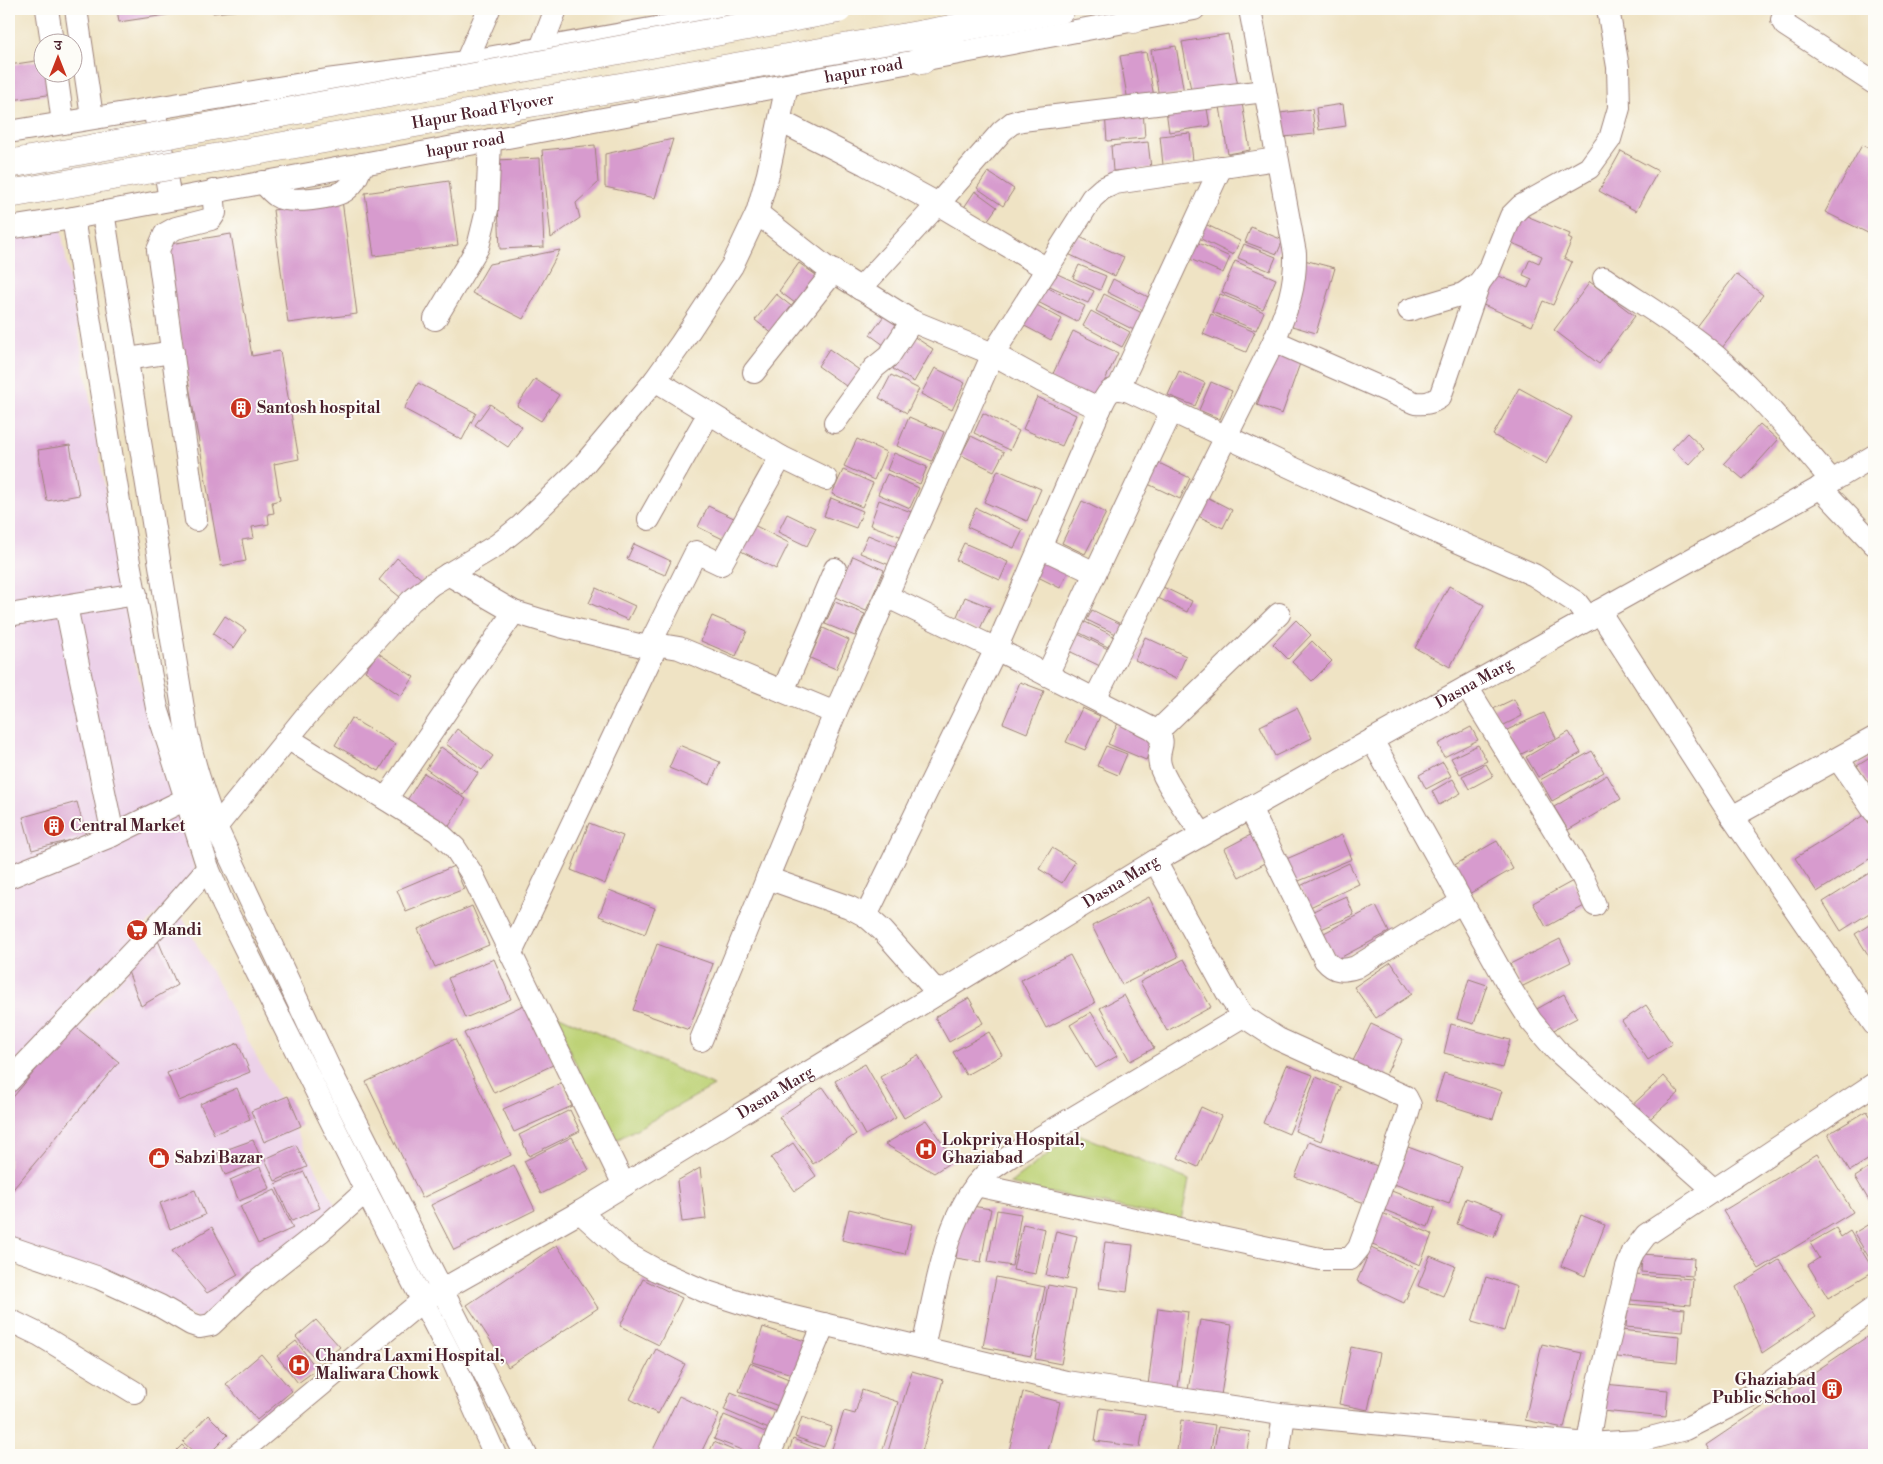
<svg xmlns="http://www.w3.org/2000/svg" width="1883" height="1464" font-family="'Libre Bodoni','Noto Serif Devanagari',serif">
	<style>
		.built { fill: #ecd1e9 }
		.green { fill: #bdd276; stroke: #847850 }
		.building { fill: #d79bce }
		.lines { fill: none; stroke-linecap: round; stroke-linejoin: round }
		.minor-casing { stroke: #9c8178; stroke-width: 24 }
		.major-casing { stroke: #9c8178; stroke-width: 29 }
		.minor { stroke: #fff; stroke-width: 22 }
		.major { stroke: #fff; stroke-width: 28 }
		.major-bridge-casing { stroke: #9c8178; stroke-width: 29; stroke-linecap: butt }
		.major-bridge { stroke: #fff; stroke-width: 28 }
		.labels { text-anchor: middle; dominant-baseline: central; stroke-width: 4; stroke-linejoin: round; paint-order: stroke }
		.street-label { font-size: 16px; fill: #4a1f2b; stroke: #fdfcf7 }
		.poi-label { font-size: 16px; font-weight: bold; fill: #4a1f2b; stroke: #fdfcf7; text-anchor: start }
	</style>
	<rect width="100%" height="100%" fill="#fdfcf7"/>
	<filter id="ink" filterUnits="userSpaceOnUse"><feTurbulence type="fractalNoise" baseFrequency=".02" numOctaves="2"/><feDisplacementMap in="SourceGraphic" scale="10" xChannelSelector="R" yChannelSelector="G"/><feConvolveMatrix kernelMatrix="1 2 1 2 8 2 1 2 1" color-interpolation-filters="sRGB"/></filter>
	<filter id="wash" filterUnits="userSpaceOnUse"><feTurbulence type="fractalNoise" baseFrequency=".0096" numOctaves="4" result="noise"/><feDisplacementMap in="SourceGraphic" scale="20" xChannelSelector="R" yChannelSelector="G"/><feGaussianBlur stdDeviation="1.12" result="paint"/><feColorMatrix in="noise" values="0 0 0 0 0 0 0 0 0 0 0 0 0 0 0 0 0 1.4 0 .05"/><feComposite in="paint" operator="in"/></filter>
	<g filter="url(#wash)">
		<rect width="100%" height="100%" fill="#efe3c4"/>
		<path class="built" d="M61,229l74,436 61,208 -187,196v-833z
			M179,911l158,297 -138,111 -190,-79v-132z"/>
		<path class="green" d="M553,1013l161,73 -103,57z
			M1076,1133l113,47 -8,40 -172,-36z"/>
		<g id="blocks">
			<path class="building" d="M117,9h82v1l-80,12z
				M212,9h29v1l-28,3z
				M1228,34l10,52 -46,9 -10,-53z
				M1176,46l8,47 -25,4 -8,-47z
				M1146,52l8,45 -26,4 -8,-45z
				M42,60v12h9l3,22 -42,6 -3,-35z
				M1241,97l9,53 -22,4 -9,-53z
				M1206,103l4,23 -41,6 -3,-22z
				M1343,104l3,22 -27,4 -3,-22z
				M1312,109l3,25 -32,3 -3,-24z
				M1143,110l2,28 -38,3 -2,-28z
				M1190,133l3,28 -30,4 -3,-29z
				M673,139l-18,59 -50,-11v-33z
				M1148,142l3,26 -38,3 -2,-25z
				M595,145l3,38 -22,20 4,15 -29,20 -9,-88z
				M1862,145l12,6v85l-49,-24z
				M1621,151l37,20 -22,40 -37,-20z
				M540,158l4,89 -44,2 -4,-89z
				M988,172l26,17 -11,17 -26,-18z
				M449,181l9,64 -84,11 -9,-63z
				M975,191l22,16 -12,17 -22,-15z
				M342,200l15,114 -69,9 -15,-113z
				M1522,214l48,20 -2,4 4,2 -8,18 8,4 -19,43 -10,-4 -11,25 -51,-22 13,-30 34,14 4,-9 -9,-4 7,-16 9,4 3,-7 -32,-14z
				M1205,224l35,17 -7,14 -34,-17z
				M1251,227l32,13 -6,14 -32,-12z
				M231,234l21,122 28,-5 19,108 -25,5 6,36 -8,2 2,11 -6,1 1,10 -17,3 2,11 -12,2 4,21 -25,5 -57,-321z
				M1075,235l49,22 -9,19 -49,-23z
				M1192,240l38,17 -7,16 -38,-16z
				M1244,244l32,13 -6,14 -32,-13z
				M560,250l-37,69 -51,-26 17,-29z
				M1304,260l31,8 -19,65 -31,-9z
				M1235,261l41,18 -13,30 -41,-17z
				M799,263l24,17 -20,29 -24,-18z
				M1079,265l27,11 -6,14 -27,-12z
				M1049,270l45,21 -6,12 -45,-20z
				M1736,274l27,21 -41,53 -27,-20z
				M1113,279l41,21 -7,12 -40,-20z
				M1590,282l45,34 -36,48 -45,-34z
				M1040,284l45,22 -8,16 -45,-23z
				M776,294l24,19 -21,26 -24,-19z
				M1104,294l40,20 -8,17 -40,-20z
				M1220,294l44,18 -8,18 -44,-18z
				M1031,302l31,17 -11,21 -32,-17z
				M1091,311l39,21 -8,15 -39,-21z
				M886,313l18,13 -16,22 -18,-13z
				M1211,314l44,18 -9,20 -43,-18z
				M1073,331l45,22 -23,48 -45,-21z
				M913,336l20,13 -19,33 -21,-13z
				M1278,346l25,9 -21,59 -25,-9z
				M829,349l36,25 -12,17 -35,-25z
				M935,368l30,15 -13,27 -31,-16z
				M1179,371l26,12 -10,23 -27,-11z
				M891,375l28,14 -12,24 -28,-15z
				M535,379l24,16 -18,26 -24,-15z
				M1211,382l21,9 -12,28 -21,-9z
				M418,383l58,30 -14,27 -58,-31z
				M1519,388l53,29 -26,47 -53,-29z
				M1037,397l39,18 -14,31 -39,-17z
				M490,404l32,23 -14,20 -33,-22z
				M983,413l36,18 -9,19 -36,-17z
				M909,417l35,15 -12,29 -35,-15z
				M1760,424l18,16 -35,39 -19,-16z
				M1687,433l17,16 -15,16 -17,-16z
				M971,436l33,16 -10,19 -33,-16z
				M857,439l29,13 -12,28 -30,-14z
				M70,445l9,50 -32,6 -9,-51z
				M894,453l33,14 -7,17 -33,-14z
				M1159,463l31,15 -10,21 -32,-15z
				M843,470l30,13 -11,24 -30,-13z
				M998,470l43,19 -14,32 -43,-19z
				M887,474l32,14 -9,20 -32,-14z
				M1203,495l29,15 -9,18 -29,-14z
				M831,498l32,13 -7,17 -32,-12z
				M879,500l35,13 -9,25 -35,-13z
				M1082,501l24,12 -21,41 -23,-11z
				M708,506l28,13 -11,21 -27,-13z
				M976,508l47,22 -9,18 -47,-21z
				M787,514l29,14 -9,18 -29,-14z
				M748,522l41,21 -13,26 -41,-21z
				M868,535l32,13 -8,18 -32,-13z
				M964,543l44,19 -8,18 -44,-20z
				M634,544l37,17 -6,14 -38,-16z
				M1044,553l27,13 -11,22 -26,-13z
				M853,556l31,14 -18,41 -31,-14z
				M397,558l26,22 -18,21 -26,-21z
				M1449,586l35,19 -34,62 -35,-19z
				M1163,587l29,14 -5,11 -29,-14z
				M596,588l39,18 -7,14 -39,-17z
				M965,597l25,10 -11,24 -24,-10z
				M835,602l30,12 -10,22 -30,-12z
				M1092,610l33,16 -5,10 -33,-16z
				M225,616l21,14 -12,18 -21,-14z
				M712,616l35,15 -11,25 -35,-15z
				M1296,620l15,15 -23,24 -15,-15z
				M1083,621l31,15 -6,11 -30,-15z
				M823,628l26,12 -13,29 -26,-11z
				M1078,634l32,16 -8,17 -33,-16z
				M1145,637l41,19 -10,23 -41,-19z
				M1312,641l20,20 -20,20 -20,-19z
				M378,653l36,24 -13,19 -36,-25z
				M1020,682l24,9 -17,42 -24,-10z
				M1514,699l8,17 -20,10 -9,-17z
				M1082,708l18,8 -15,34 -19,-8z
				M1297,708l15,30 -37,18 -15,-30z
				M1544,713l12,25 -37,17 -12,-25z
				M351,718l44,26 -16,27 -44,-26z
				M1118,723l37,17 -9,20 -38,-16z
				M1471,727l7,13 -34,17 -6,-13z
				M457,729l36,27 -11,14 -36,-26z
				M1569,732l12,21 -43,24 -12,-20z
				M679,745l41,17 -10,23 -41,-17z
				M1478,745l9,16 -27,13 -9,-16z
				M1106,746l21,8 -9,21 -21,-9z
				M441,747l37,26 -15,22 -37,-26z
				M1592,751l12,21 -52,29 -12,-21z
				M1873,756l1,2v34l-17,-26z
				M1443,762l8,14 -25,13 -7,-14z
				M1486,764l7,12 -24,13 -7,-13z
				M424,773l42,26 -20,32 -42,-26z
				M1607,775l14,24 -53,31 -14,-23z
				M1453,779l8,14 -22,12 -7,-14z
				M77,802l9,34 -54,14 -9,-33z
				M1864,815l10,16v25l-57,36 -22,-34z
				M589,823l34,13 -18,48 -34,-14z
				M1258,831l15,28 -34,18 -15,-28z
				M1342,835l10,24 -58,24 -10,-23z
				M1497,841l16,28 -46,26 -16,-28z
				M1052,848l23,14 -13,21 -23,-14z
				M1349,863l10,21 -49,23 -10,-21z
				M454,866l10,23 -58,23 -9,-22z
				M1874,870v40l-33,21 -18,-29z
				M1573,881l13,24 -40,22 -13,-24z
				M609,890l46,18 -10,26 -46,-18z
				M1346,896l8,19 -35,15 -8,-18z
				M1149,897l29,60 -56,28 -30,-59z
				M472,906l17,39 -54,22 -17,-38z
				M1376,906l13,26 -53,28 -14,-26z
				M1874,922v42l-19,-30z
				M157,938l20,47 -36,21 -15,-40z
				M1560,939l11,23 -50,25 -11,-23z
				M657,944l56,20 -24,66 -56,-20z
				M1070,955l25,48 -49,25 -25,-48z
				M494,959l17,40 -46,19 -17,-40z
				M1184,959l27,48 -44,24 -27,-49z
				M1391,962l21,32 -36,24 -22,-31z
				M1469,979l18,6 -13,39 -17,-5z
				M1564,994l13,24 -29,15 -13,-23z
				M1124,995l30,53 -24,13 -30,-53z
				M969,998l14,25 -34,19 -14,-25z
				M526,1004l29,60 -61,29 -30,-60z
				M1646,1005l26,39 -24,16 -26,-39z
				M1091,1012l26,44 -21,12 -26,-43z
				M1371,1024l32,15 -20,42 -32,-16z
				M1451,1024l59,16 -8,28 -58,-15z
				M73,1025l46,37 -110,132v-92z
				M989,1032l13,23 -36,20 -13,-23z
				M455,1039l56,116 -89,43 -56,-116z
				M238,1043l12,29 -71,29 -12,-28z
				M918,1055l24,42 -38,21 -24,-41z
				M865,1064l31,54 -31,17 -30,-54z
				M1287,1065l26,10 -24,59 -26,-11z
				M1444,1073l58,18 -9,28 -58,-18z
				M1664,1076l15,17 -35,31 -14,-17z
				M1316,1077l25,10 -20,54 -26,-10z
				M562,1083l10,23 -58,26 -11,-23z
				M823,1087l33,47 -43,30 -34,-47z
				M237,1088l13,31 -36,15 -14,-30z
				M288,1096l13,30 -37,16 -13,-31z
				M1201,1107l20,9 -23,51 -20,-9z
				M570,1110l10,21 -51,25 -10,-21z
				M1867,1111l7,11v34l-24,15 -22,-37z
				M926,1120l28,40 -20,13 -49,-29z
				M572,1137l17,33 -48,24 -17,-33z
				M253,1140l9,21 -37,14 -8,-22z
				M1309,1141l71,26 -13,37 -72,-27z
				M793,1143l23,33 -21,15 -24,-33z
				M296,1145l11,22 -32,14 -10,-22z
				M1408,1147l54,20 -13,37 -55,-20z
				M1817,1154l36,58 -94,57 -36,-58z
				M514,1165l21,45 -81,40 -23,-45z
				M1874,1165v44l-19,-32z
				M260,1167l10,21 -31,13 -9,-21z
				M700,1168l6,51 -24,3 -5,-41z
				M304,1172l16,36 -28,13 -17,-37z
				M195,1190l10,25 -35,14 -10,-26z
				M275,1190l18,38 -35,16 -18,-38z
				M1389,1190l46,18 -7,19 -46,-18z
				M1466,1198l37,14 -9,25 -37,-13z
				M965,1205l26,4 -10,53 -25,-4z
				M849,1209l63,15 -7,30 -63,-14z
				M997,1210l24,4 -9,52 -24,-4z
				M1382,1213l50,21 -12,31 -50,-21z
				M1581,1215l24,10 -20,51 -24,-10z
				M1874,1221v45l-20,-33z
				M1023,1224l22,5 -9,45 -23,-4z
				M212,1227l26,48 -31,18 -35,-42z
				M1836,1228l5,9 9,-6 24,40 -46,27 -20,-33 11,-7 -9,-15z
				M1056,1231l21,5 -10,44 -21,-5z
				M1105,1242l28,3 -6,47 -28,-4z
				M557,1245l41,63 -90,59 -41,-62z
				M1371,1248l48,22 -15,33 -47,-22z
				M1642,1254l52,4 -1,18 -52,-4z
				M1430,1256l25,10 -12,30 -25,-10z
				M1779,1260l37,57 -54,36 -26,-66z
				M1634,1275l59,4 -2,26 -60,-5z
				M996,1277l49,10 -14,69 -48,-9z
				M1486,1277l31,10 -13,44 -32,-9z
				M643,1279l39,19 -23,47 -39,-19z
				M1048,1285l27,5 -14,74 -26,-5z
				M1628,1304l57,5 -2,23 -57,-5z
				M1158,1308l30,4 -10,76 -30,-3z
				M316,1320l24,27 -20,17 -24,-27z
				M1200,1320l32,5 -11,70 -33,-5z
				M763,1327l42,14 -10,34 -43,-13z
				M1620,1330l59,6 -2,27 -60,-6z
				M1874,1332v123h-162l-6,-10z
				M296,1341l21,28 -19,14 -21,-27z
				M1542,1344l40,9 -18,75 -39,-8z
				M1351,1347l29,6 -12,57 -29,-6z
				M656,1349l29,15 -27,50 -28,-15z
				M261,1354l31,37 -35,29 -31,-36z
				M750,1363l41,17 -10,27 -42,-16z
				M912,1371l31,9 -22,75h-34z
				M1604,1384l64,6 -2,27 -64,-6z
				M862,1390l36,12 -17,53h-51l14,-44 11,3z
				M731,1392l48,20 -8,18 -47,-20z
				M1023,1392l37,10 -13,53h-39z
				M679,1396l40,19 -19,40h-47l-2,-1z
				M1100,1408l45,6 -5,33 -45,-6z
				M208,1415l20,20 -20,20h-11l-14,-13z
				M724,1415l46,19 -9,21h-7l-40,-16z
				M802,1417l30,10 -8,20 -29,-10z
				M1181,1420l34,5 -5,30 -33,-4z
				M1218,1427l32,5 -4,23h-33z
				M793,1439l30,12 -2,4h-27l-6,-2z
				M714,1442l30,13h-36z
				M182,1445l10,10h-20z
				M1434,1450l32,3v2h-32z"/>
		</g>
	</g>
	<g filter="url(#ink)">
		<use href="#blocks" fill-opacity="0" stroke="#9c8178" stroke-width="1"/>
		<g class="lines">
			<g class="minor-casing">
				<g id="minor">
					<path d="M47,9l5,33"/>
					<path d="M76,9l16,108"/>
					<path d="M1786,9l-4,11 3,5 89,58"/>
					<path d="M541,48l15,-39"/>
					<path d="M466,62l23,-53"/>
					<path d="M56,72l7,51"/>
					<path d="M156,119l14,80"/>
					<path d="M780,121l85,43 73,40 64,-73 10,-8 10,-3 243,-29"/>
					<path d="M9,132l318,-52 139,-18 296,-53"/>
					<path d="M263,182c4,5 9,11 14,14 11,8 59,2 69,-6 9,-7 12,-15 16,-26"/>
					<path d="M103,212l84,521c7,32 17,63 29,94l115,245 195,383"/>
					<path d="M757,213l66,52 89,56 81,33 49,27 58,28c7,-16 10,-24 29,-18l202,95 203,89 43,28 12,16"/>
					<path d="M73,218l55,339 29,151 51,160 15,36 143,287 85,165 44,99"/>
					<path id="s1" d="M9,228l64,-10 1121,-209"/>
					<path d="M1604,278c32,22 66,42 97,66 50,39 90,89 131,137"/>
					<path d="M860,289l78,-85 109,65"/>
					<path d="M1409,310l54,-16 16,-11 11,-15 21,-52 10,-10 68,-38 21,-29 9,-31 -1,-41 -10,-58"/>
					<path d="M435,319l43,-72 9,-37 3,-70"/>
					<path d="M1274,341l141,62c10,1 16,0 25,-6l39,-114"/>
					<path d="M127,359l46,-7"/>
					<path d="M754,372l80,-101"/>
					<path d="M1119,387l102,-220"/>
					<path d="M835,422l39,-54 15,-12 23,-35"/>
					<path d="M781,457l45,22"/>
					<path d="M1820,487l54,57"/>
					<path d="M649,519l60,-106"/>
					<path d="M196,520l-38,-270 7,-16 11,-6 35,-9 4,-6 -2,-22"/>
					<path d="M1040,547l55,26"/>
					<path d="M448,574l66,38 46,14 95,23"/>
					<path d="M886,596l110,53 155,79c21,16 4,17 9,37 4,17 31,53 42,69"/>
					<path d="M66,606l47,229"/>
					<path d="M1599,611l133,206 142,207"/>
					<path d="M9,615l127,-21"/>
					<path d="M648,648l48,-96 25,12 60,-107 -126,-77"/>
					<path d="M1047,675l125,-265"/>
					<path d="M1467,687l97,159 19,32 12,27"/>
					<path d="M783,691l52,-122"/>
					<path d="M1095,699l179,-358c13,-32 22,-53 21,-88l-45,-244"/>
					<path d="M1157,732l122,-118"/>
					<path d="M289,739l148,92 18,17 17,26 152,311"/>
					<path d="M1372,740l138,248 21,33 25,29 158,140"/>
					<path d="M1838,759l36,52"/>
					<path d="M386,799l128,-187"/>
					<path d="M1250,808l75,152c10,12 18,11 31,7l106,-65"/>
					<path d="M1732,817l142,-79"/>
					<path d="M216,827l90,-111 105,-115 21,-17 65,-39 25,-20 58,-56 75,-89 25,-35 52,-79 25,-53 11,-39 19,-89"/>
					<path d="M9,877l104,-42 73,-36"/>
					<path d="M767,878l82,29 17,9 17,15 55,62"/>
					<path d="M866,916l130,-267 104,-240"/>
					<path d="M511,953l144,-304 6,-4 18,3 156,65"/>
					<path d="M701,1040l134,-327 158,-359 99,-156 10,-9 13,-6 162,-24"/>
					<path d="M9,1081l150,-157 49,-56"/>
					<path d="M976,1185l344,74h30l9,-11 47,-129 4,-14 -4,-8 -128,-58 -35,-23 -15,-22 -73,-133"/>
					<path d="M580,1212l45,41 31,17 48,21 56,18 306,73 214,32 308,30 51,-3 46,-12 69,-35 120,-86"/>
					<path d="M9,1247l90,31 61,28 31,18 9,3 11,-2 48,-45 62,-49 45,-40"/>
					<path d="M9,1320l31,15 94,57"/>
					<path d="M923,1347c13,-55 22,-134 64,-174 10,-9 23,-16 34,-24l222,-133"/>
					<path id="s2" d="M237,1455l185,-154 158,-89 575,-351 434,-242 10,-8 233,-130 42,-25"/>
					<path d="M769,1455l55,-131"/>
					<path d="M1278,1455l6,-40"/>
					<path d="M1586,1455l11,-65 30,-122 6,-16 13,-17 228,-151"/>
				</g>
			</g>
			<g class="major-casing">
				<path id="major" d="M1130,9l3,10
					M907,37l154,-28
					M922,60l36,-32"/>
			</g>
			<use href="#minor" class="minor"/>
			<use href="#major" class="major"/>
			<g class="major-bridge-casing">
				<g id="major-bridge">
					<path d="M9,164l829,-155"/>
					<path id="s3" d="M9,194l898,-157"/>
				</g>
			</g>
			<use href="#major-bridge" class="major-bridge"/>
		</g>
	</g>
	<defs>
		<g id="building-disc" transform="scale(1.125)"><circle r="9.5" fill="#c8321e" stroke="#fdfcf7"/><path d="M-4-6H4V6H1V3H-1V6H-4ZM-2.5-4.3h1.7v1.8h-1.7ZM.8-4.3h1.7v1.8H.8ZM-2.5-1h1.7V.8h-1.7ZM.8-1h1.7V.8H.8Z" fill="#fff"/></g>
		<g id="supermarket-disc" transform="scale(1.125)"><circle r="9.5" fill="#c8321e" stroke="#fdfcf7"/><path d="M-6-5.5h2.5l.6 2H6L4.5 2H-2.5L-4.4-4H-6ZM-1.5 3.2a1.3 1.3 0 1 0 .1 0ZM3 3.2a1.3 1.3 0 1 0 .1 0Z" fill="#fff"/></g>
		<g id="hospital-disc" transform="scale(1.125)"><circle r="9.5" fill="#c8321e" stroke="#fdfcf7"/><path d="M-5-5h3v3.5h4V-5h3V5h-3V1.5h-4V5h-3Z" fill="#fff"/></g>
		<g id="shop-disc" transform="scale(1.125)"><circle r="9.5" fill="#c8321e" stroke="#fdfcf7"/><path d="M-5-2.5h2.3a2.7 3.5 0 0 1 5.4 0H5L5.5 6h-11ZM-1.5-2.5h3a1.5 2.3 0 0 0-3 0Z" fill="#fff"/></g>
	</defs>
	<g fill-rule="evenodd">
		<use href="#building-disc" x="241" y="408"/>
		<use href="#building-disc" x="54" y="826"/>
		<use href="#supermarket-disc" x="137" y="930"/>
		<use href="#hospital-disc" x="926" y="1149"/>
		<use href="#shop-disc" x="159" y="1158"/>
		<use href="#hospital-disc" x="299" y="1365"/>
		<use href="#building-disc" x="1832" y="1389"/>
	</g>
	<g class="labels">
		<g class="street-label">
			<text stroke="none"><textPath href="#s1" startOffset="869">hapur road</textPath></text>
			<text stroke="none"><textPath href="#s3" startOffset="481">Hapur Road Flyover</textPath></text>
			<text stroke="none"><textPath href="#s1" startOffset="464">hapur road</textPath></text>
			<text stroke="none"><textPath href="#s2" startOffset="1461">Dasna Marg</textPath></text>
			<text stroke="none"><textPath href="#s2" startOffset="1056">Dasna Marg</textPath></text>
			<text stroke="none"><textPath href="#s2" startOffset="651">Dasna Marg</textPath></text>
		</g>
		<g class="poi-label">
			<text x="257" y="408">Santosh hospital</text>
			<text x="70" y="826">Central Market</text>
			<text x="153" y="930">Mandi</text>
			<text x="942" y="1140">Lokpriya Hospital,<tspan x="942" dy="18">Ghaziabad</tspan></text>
			<text x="175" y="1158">Sabzi Bazar</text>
			<text x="315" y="1356">Chandra Laxmi Hospital,<tspan x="315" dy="18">Maliwara Chowk</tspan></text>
			<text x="1816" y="1380" text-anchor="end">Ghaziabad<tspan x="1816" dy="18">Public School</tspan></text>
		</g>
	</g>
	<rect width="1883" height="1464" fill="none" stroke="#fdfcf7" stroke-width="30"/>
	<g transform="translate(58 58)"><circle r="24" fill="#fdfcf7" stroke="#b5a4a5"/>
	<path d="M0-4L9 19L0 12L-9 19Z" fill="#c8321e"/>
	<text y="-8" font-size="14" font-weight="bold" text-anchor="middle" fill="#4a1f2b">उ</text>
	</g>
</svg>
